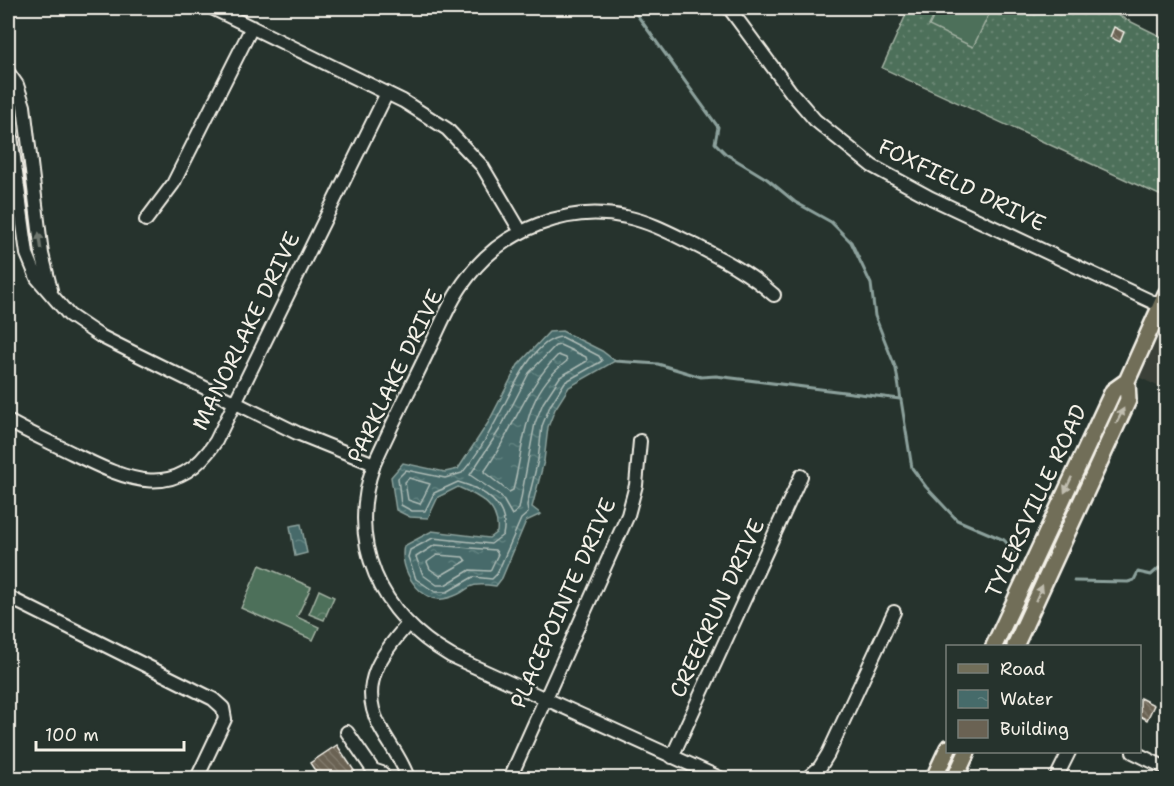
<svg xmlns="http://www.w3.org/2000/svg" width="1174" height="786" font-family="'Shantell Sans',sans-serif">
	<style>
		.built { fill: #3a4138 }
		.grass { fill: url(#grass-dots); stroke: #a1b0a1; stroke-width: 1.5 }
		.forest { fill: url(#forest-crowns); stroke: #a1b0a1; stroke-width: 1.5 }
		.pitch { fill: #4e705a; stroke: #a1b0a1; stroke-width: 1.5 }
		.water { fill: url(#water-ripples); stroke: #8ca19c; stroke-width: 1.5 }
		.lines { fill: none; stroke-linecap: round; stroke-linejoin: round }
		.shore { stroke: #aebbb6; stroke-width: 1.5 }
		.stream { stroke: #8ca19c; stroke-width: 3 }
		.building { fill: url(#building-back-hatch); stroke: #f4f1e8; stroke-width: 1.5 }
		.minor-casing { stroke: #f4f1e8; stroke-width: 16 }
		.major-casing { stroke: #f4f1e8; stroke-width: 20 }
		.minor { stroke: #26332d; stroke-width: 12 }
		.major { stroke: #716e59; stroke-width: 15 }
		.oneway { fill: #6e766e }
		.oneway2 { fill: #c0bdaf }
		.labels { text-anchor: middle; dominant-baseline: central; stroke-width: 4.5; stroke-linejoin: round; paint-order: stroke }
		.street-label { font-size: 22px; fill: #f4f1e8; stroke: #26332d }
	</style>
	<defs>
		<pattern id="grass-dots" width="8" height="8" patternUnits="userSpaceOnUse" patternTransform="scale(1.5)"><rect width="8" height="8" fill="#4e705a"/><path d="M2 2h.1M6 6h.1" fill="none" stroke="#688572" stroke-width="1.8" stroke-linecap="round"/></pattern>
		<pattern id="forest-crowns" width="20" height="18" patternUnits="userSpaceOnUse" patternTransform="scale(1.5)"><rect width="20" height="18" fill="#4e705a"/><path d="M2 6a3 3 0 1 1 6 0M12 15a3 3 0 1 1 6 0" fill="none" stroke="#688572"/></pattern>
		<pattern id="water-ripples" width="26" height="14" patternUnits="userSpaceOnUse" patternTransform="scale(1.5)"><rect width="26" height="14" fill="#466b6a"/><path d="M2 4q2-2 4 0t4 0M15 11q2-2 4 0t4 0" fill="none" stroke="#61817f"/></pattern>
		<pattern id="building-back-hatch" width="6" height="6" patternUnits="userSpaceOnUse" patternTransform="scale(1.5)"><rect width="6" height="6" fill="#6a6253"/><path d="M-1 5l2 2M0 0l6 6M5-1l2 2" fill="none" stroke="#80796c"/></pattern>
	</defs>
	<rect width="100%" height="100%" fill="#26332d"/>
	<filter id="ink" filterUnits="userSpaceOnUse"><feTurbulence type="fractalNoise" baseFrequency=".0167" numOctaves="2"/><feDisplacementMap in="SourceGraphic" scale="12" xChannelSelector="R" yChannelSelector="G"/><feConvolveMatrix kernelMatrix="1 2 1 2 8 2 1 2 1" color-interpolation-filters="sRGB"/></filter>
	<g filter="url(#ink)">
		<path class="built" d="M1166,294v96l-36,-17z"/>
		<path class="grass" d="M909,8h194l63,31v159l-284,-130z"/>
		<path class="forest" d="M319,590l15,7 -10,23 -15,-6z"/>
		<path class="pitch" d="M938,8h54l-19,39 -44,-21z
			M260,565l51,22 -14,30 22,10 -6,13 -72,-32z"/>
		<path class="water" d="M562,331l40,20 13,10 -46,26 -14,22 -7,18 -4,34 -12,46 9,7 -15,7 -24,57 -6,8c-35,-5 -23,6 -48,12 -27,8 -50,-29 -44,-52l28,-15 57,7 8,-6c3,-26 -18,-36 -39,-45l-20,10 -10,21 -18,-1 -14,-7 -5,-33 12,-14 42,9 13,-3 30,-46 30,-58 31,-33z
			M301,524l6,29 -12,3 -5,-30z"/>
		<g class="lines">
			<path class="shore" d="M562,337l37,19 3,5 -37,21 -15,24 -8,20 -4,34 -11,45 1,8 -7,6 -24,55 -5,5 -19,-2 -26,15h-12l-19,-13 -8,-22 2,-7 23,-12 58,6 12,-9c7,-30 -20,-46 -45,-53l-24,11 -9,18h-13l-11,-6 -3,-27 8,-8 39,8 17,-5c12,-14 22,-30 31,-47 14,-23 38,-88 69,-89z
				M560,345l26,12 1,4 -27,16 -17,26 -8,20 -16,86 -7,6 -11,-19 -31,-21 30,-46 29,-56 26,-27z
				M558,355l8,3 1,3c-45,34 -41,78 -54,129l-4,2 -25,-20c28,-39 40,-83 74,-117z
				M409,478l21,6 -10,20 -12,-4 -3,-18z
				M435,545l60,5 3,4 -8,17 -20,-1 -25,15h-8l-14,-10 -7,-18z
				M437,555l26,2 3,4 -26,15 -10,-7 -3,-7z"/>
			<path class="stream" d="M632,8l86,119 -3,16 11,11 41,25 28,23 36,20 20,20 20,42 4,32 21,53 16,99 14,19 31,33 47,20 11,12
				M615,361l43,3 43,13 15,-1 184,23
				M1074,581l54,1 6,-2 4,-8 13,3 8,-7 7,2"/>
		</g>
		<path class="building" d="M1114,27l10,5 -4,10 -10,-5z
			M1140,698l14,7 -7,15 -7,-4z
			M337,745l22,33h-39l-10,-15z"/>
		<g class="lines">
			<g class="minor-casing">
				<path id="minor" d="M212,8l191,93 44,28 35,37 39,66
					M729,8l62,84 24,28 57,46 59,32 230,108
					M8,72l9,13 7,21 18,148 9,36
					M8,114l19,140 10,24 32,37 31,21 34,17 163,80 77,31
					M146,220l27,-36 79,-157
					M8,421c21,12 44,22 66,33 53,26 102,49 142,-13l171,-348
					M8,597l205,102 10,9 2,11 -28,59
					M408,624c-26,29 -50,60 -29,101 9,18 23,34 29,53
					M347,732l26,38 9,3
					M1133,752l33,16
					M672,757l129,-281
					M510,778l118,-263 8,-30 4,-44
					M720,778l-269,-122c-71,-41 -105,-113 -77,-192 18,-40 38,-79 57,-119 11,-23 21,-48 37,-68 35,-47 100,-73 158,-60 25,5 48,18 71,29 27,14 54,28 77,49
					M807,778l13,-11 8,-13 66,-142
					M1056,778l13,-26"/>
			</g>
			<g class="major-casing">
				<path id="major" d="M994,646l119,-255 14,-10
					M1015,646l113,-246 -1,-19 39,-87
					M934,778l14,-30
					M955,778l12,-26"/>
			</g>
			<use href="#minor" class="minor"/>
			<use href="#major" class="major"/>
		</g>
		<defs><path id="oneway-solid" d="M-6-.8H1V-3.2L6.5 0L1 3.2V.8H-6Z" transform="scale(1.5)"/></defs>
		<use class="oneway" href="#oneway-solid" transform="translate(40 241) rotate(-98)"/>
		<g class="oneway2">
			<use href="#oneway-solid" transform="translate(1120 416) rotate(-64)"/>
			<use href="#oneway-solid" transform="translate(1068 485) rotate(115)"/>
			<use href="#oneway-solid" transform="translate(1039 593) rotate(-66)"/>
		</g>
	</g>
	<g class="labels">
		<g class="street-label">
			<text transform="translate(962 185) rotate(26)">FOXFIELD DRIVE</text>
			<text transform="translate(246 331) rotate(-64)">MANORLAKE DRIVE</text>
			<text transform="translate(395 376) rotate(-64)">PARKLAKE DRIVE</text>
			<text transform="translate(1036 501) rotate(-65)">TYLERSVILLE ROAD</text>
			<text transform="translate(563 603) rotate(-66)">PLACEPOINTE DRIVE</text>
			<text transform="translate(717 608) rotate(-65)">CREEKRUN DRIVE</text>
		</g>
	</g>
	<rect width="1174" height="786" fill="none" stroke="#26332d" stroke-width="30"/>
	<rect x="15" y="15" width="1144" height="756" fill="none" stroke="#f4f1e8" stroke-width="2" filter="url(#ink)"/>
	<rect x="946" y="645" width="195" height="108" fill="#26332d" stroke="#787f78" stroke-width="1.5"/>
	<rect x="958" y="664" width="30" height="9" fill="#716e59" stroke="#787f78" stroke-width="1.5"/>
	<text x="1000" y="675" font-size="18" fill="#f4f1e8">Road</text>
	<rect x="958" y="690" width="30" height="18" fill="url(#water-ripples)" stroke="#787f78" stroke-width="1.5"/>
	<text x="1000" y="705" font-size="18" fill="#f4f1e8">Water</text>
	<rect x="958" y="720" width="30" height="18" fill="#6a6253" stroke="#787f78" stroke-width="1.5"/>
	<text x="1000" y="735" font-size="18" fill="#f4f1e8">Building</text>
	<path d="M36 741v9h148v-9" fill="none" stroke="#f4f1e8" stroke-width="3"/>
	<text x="45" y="741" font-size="18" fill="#f4f1e8" stroke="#26332d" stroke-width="4.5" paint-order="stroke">100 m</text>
</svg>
